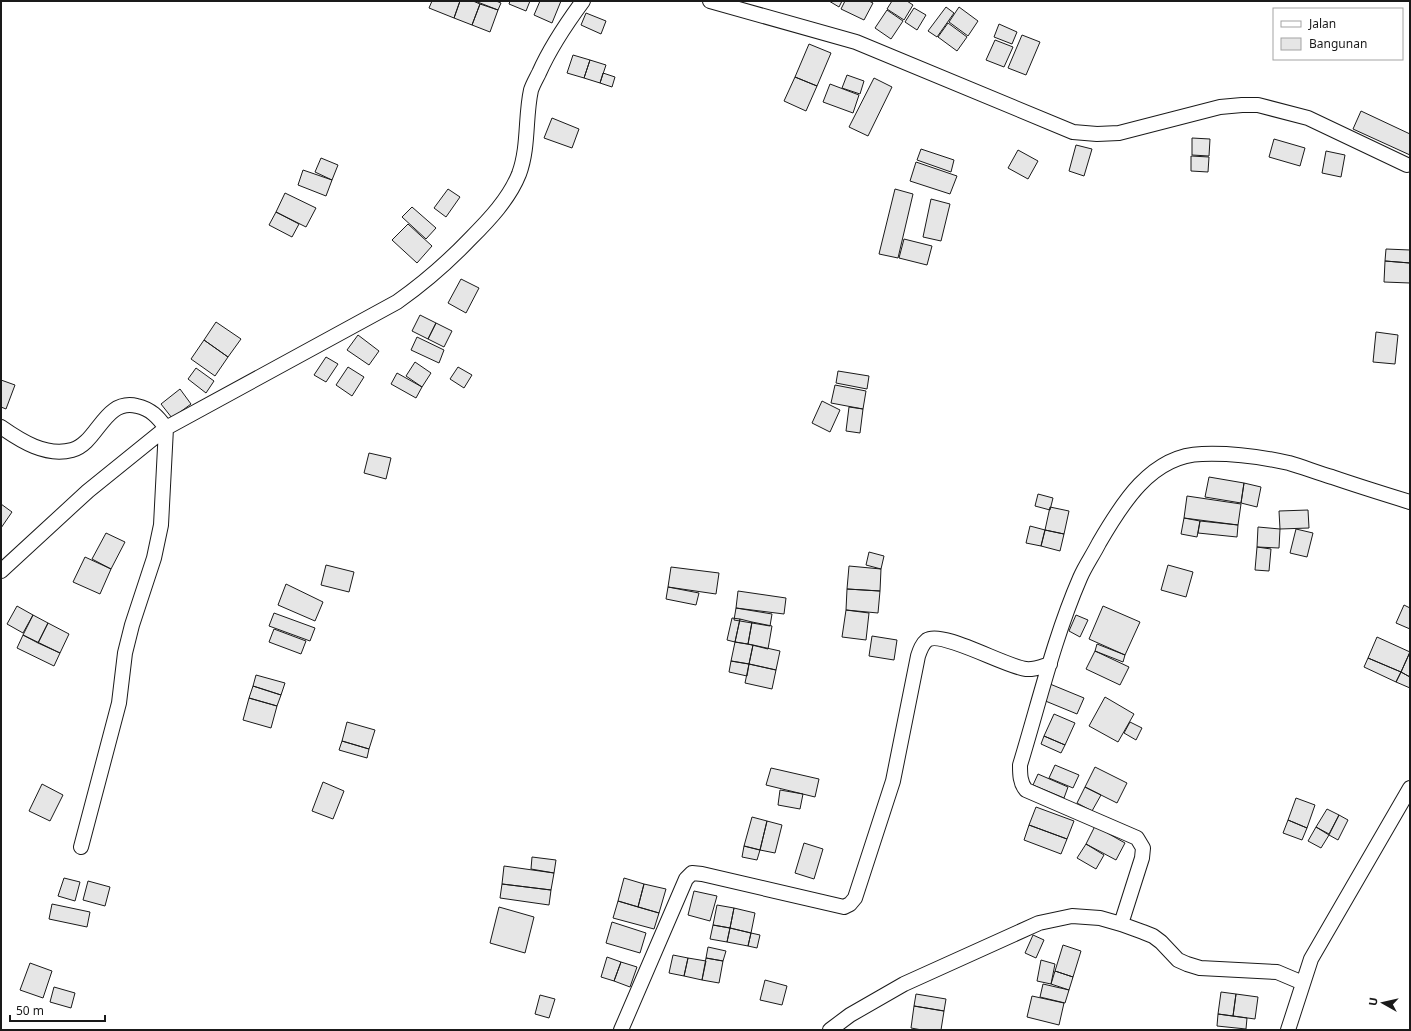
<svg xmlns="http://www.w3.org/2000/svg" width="1411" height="1031" font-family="'Noto Sans',sans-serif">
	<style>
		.building { fill: #e6e6e6; stroke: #1a1a1a }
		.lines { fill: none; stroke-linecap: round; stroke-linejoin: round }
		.minor-casing { stroke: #1a1a1a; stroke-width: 16 }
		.minor { stroke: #fff; stroke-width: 14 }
	</style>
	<rect width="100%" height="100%" fill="#fff"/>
	<path class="building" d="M432,1h28l-6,17 -25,-10z
		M460,1h13l7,3 -8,21 -18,-7z
		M475,1h21l5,2 -3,7z
		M510,1h20l-4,10 -17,-7z
		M540,1h21l-9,22 -18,-8z
		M829,1h13l-3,6z
		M845,1h24l4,2 -9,17 -23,-11z
		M892,1h15l6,4 -9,15 -17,-11z
		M480,4l18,6 -8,22 -18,-7z
		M946,7l8,6 -17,24 -9,-6z
		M959,7l19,14 -10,15 -19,-14z
		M914,8l12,7 -9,15 -12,-8z
		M887,10l16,11 -12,18 -16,-11z
		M586,13l20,8 -5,13 -20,-9z
		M948,23l19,14 -10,14 -19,-14z
		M999,24l18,8 -5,12 -18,-7z
		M1022,35l18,7 -14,33 -18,-7z
		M995,40l18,7 -9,20 -18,-7z
		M809,44l22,9 -14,33 -22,-9z
		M573,55l17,5 -6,18 -17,-5z
		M590,60l16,5 -6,18 -16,-5z
		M603,73l12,4 -3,10 -12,-4z
		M847,75l17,6 -4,13 -18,-6z
		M795,77l22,9 -11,25 -22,-10z
		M874,78l18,9 -24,49 -19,-9z
		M830,84l29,11 -6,18 -30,-11z
		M1361,111l49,23v21l-57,-26z
		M552,118l27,11 -7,19 -28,-10z
		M1192,138l18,1 -1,17 -17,-1z
		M1274,139l31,9 -5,18 -31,-9z
		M1076,145l16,4 -8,27 -15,-5z
		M921,149l33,11 -3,12 -34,-12z
		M1018,150l20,11 -10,18 -20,-11z
		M1326,151l19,4 -4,22 -19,-4z
		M1191,156l18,1 -1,15 -17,-1z
		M321,158l17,7 -6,15 -17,-8z
		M916,162l41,14 -7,18 -40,-13z
		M303,170l29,10 -6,16 -28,-11z
		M448,189l12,8 -14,20 -12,-9z
		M895,189l18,5 -15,64 -19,-4z
		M285,193l31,15 -10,19 -30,-15z
		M931,199l19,5 -9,37 -18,-4z
		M412,207l24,21 -10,11 -24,-22z
		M276,212l23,12 -7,13 -23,-12z
		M408,224l24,22 -15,17 -25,-23z
		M904,239l28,7 -5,19 -28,-7z
		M1386,249l24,1v13l-25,-2z
		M1385,261l25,2v20l-26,-1z
		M461,279l18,9 -13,25 -18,-10z
		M420,315l16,8 -8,16 -16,-8z
		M216,322l25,17 -13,18 -24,-17z
		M436,323l16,8 -8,16 -16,-8z
		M1376,332l22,3 -3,29 -22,-2z
		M358,335l21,16 -10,14 -22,-15z
		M417,337l27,13 -5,13 -28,-13z
		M204,340l24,17 -13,19 -24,-17z
		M326,357l12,7 -12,18 -12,-7z
		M415,362l16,11 -9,14 -16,-11z
		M348,367l16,10 -12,19 -16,-11z
		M458,367l14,8 -8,13 -14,-9z
		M196,368l18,13 -8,12 -18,-14z
		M838,371l31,5 -2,13 -31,-6z
		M397,373l25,14 -6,11 -25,-14z
		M1,380l14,5 -9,24 -5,-2z
		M835,385l31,6 -3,18 -32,-6z
		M180,389l11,15 -19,14 -11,-14z
		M822,401l18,9 -10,22 -18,-9z
		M849,407l14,2 -3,24 -14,-2z
		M369,453l22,5 -5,21 -22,-6z
		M1209,477l35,6 -3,20 -36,-6z
		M1244,483l17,4 -4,20 -16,-4z
		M1038,494l15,4 -3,12 -15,-4z
		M1187,496l54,8 -3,21 -54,-7z
		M1,504l11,8 -11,16z
		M1050,507l19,4 -5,23 -19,-4z
		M1308,510l1,18 -29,1 -1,-18z
		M1184,518l16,3 -3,16 -16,-3z
		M1200,521l38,4 -1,12 -39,-4z
		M1030,526l15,4 -4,16 -15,-3z
		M1258,527l22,2 -1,19 -22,-1z
		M1296,529l17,4 -6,24 -17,-4z
		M1045,530l19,4 -4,17 -19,-5z
		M106,533l19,9 -14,27 -19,-10z
		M1257,547l14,2 -2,22 -14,-1z
		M869,552l15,4 -3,13 -15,-4z
		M85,557l26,12 -11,25 -27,-12z
		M326,565l28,7 -5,20 -28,-7z
		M1168,565l25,7 -7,25 -25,-7z
		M849,566l32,3 -1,22 -33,-2z
		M671,567l48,6 -3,21 -48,-7z
		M286,584l37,18 -8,19 -37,-16z
		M668,587l31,6 -3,12 -30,-6z
		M847,589l33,2 -2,22 -32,-3z
		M738,591l48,7 -2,16 -48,-6z
		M1404,605l6,3v21l-14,-6z
		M17,606l16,9 -10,18 -16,-9z
		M1103,606l37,16 -15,33 -36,-16z
		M736,608l36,6 -2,12 -36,-6z
		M846,610l23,3 -3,27 -24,-3z
		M274,613l41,15 -5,13 -41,-15z
		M33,615l15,8 -10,20 -15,-8z
		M1076,615l12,5 -8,17 -11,-6z
		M732,618l8,1 -5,23 -8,-2z
		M740,619l12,3 -4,22 -13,-2z
		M752,622l20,4 -4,23 -20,-5z
		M48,623l21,11 -9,19 -22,-10z
		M274,629l32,12 -5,13 -32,-12z
		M23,635l37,18 -6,13 -37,-18z
		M872,636l25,4 -3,20 -25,-4z
		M1377,637l33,15 -9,20 -33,-14z
		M735,642l18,3 -4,19 -18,-3z
		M1097,644l28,11 -2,7 -28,-11z
		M753,645l27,6 -4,19 -27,-6z
		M1095,651l34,16 -9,18 -34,-16z
		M1410,652v25l-9,-5z
		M1368,658l33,14 -5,10 -32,-15z
		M731,661l18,3 -2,12 -18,-4z
		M749,664l27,6 -4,19 -27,-6z
		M1401,672l9,5v11l-14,-6z
		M256,675l29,8 -4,12 -28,-9z
		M1050,684l34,14 -7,16 -34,-14z
		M253,686l28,9 -4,11 -28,-8z
		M1105,697l29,17 -16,28 -29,-16z
		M249,698l28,8 -6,22 -28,-8z
		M1054,714l21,9 -10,22 -21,-9z
		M347,722l28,8 -6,19 -27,-8z
		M1130,722l12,6 -6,12 -12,-7z
		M1044,736l21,9 -4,8 -20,-9z
		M342,741l27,8 -2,9 -28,-8z
		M1055,765l24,10 -6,13 -24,-10z
		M1095,767l32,16 -10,20 -32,-16z
		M771,768l48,11 -4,18 -49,-12z
		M1038,774l30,13 -4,11 -31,-13z
		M323,782l21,9 -11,28 -21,-8z
		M42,784l21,11 -13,26 -21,-10z
		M1085,787l16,8 -9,16 -15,-8z
		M780,790l23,4 -3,15 -22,-4z
		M1296,798l19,7 -8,23 -19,-8z
		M1036,807l38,14 -7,18 -38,-14z
		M1327,809l12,6 -10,19 -13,-7z
		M1339,815l9,5 -10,20 -9,-5z
		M752,817l15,4 -7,29 -16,-4z
		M1288,820l19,8 -5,12 -19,-7z
		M767,821l15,4 -7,28 -15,-3z
		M1029,825l38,14 -6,15 -37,-14z
		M1095,826l30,17 -9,17 -30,-16z
		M1316,827l13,8 -8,13 -13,-7z
		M804,843l19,6 -9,30 -19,-6z
		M1086,844l18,11 -8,14 -19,-11z
		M744,846l16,4 -3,10 -15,-3z
		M532,857l24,3 -2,13 -23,-4z
		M504,866l50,7 -3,17 -49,-6z
		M64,878l16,4 -5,19 -17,-5z
		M624,878l20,6 -6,23 -20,-6z
		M88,881l22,6 -5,19 -22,-6z
		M502,884l49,6 -2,15 -49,-7z
		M644,884l22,5 -7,24 -21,-6z
		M694,891l23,5 -7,25 -22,-6z
		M618,901l41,12 -5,16 -41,-11z
		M52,904l38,8 -3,15 -38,-8z
		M717,905l17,3 -4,20 -17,-3z
		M499,907l35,10 -9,36 -35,-10z
		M734,908l21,5 -4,20 -21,-5z
		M612,922l34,11 -6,20 -34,-10z
		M713,925l17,3 -3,14 -17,-3z
		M730,928l21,5 -3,13 -21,-4z
		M751,933l9,2 -3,13 -9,-2z
		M1033,935l11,5 -8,18 -11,-5z
		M1063,945l18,6 -8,26 -18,-6z
		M708,947l18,4 -3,10 -17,-3z
		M673,955l15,3 -4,18 -15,-3z
		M607,957l14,5 -7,19 -13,-4z
		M688,958l18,3 -4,19 -18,-4z
		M706,958l17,3 -4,22 -17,-3z
		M1041,960l14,4 -4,20 -14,-3z
		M621,962l16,5 -7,20 -16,-6z
		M30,963l22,8 -9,27 -23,-8z
		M1055,971l18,6 -4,13 -18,-6z
		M765,980l22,6 -5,19 -22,-5z
		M1043,984l26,6 -4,13 -25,-6z
		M54,987l21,6 -4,15 -21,-6z
		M1221,992l15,2 -3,22 -15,-2z
		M916,994l30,5 -2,12 -30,-5z
		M1236,994l22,3 -3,22 -22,-3z
		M540,995l15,4 -6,19 -14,-4z
		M1032,996l32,7 -5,22 -32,-8z
		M914,1006l30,5 -3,19h-19l-11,-2z
		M1218,1014l29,4 -1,11 -29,-3z"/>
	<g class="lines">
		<g class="minor-casing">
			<path id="minor" d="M710,1l146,41 217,90 24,2 22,-1 101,-26 22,-2h16l50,13 99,47
				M1,427c20,14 45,30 71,23 26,-7 32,-52 65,-44 14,3 21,11 29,22l-5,97 -7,33 -22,67 -7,28 -6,50 -38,144
				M1,571l87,-80 78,-63 231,-126c27,-19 50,-39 73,-63 19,-19 39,-40 49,-65 10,-27 6,-57 12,-84 2,-6 5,-11 8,-17 11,-25 27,-49 44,-72
				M1121,924l21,-66 1,-10 -6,-10 -111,-48c-6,-7 -6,-16 -6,-25 19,-62 34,-127 60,-187 5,-12 13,-23 19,-35 22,-38 52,-88 103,-89 27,-1 60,3 87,9 14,4 29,10 43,14 26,9 52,17 78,25
				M621,1030l65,-151 6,-6 10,1 142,33 6,-3 5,-6 38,-117 25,-125c2,-6 4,-12 9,-16 15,-10 79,27 99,29 8,1 17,-3 24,-5
				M830,1030l20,-15 54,-31 135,-61 33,-7 28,2 21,6 22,8 10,4 8,6 17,18 9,4 13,4 77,4 26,11
				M1288,1030l23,-71 99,-171"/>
		</g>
		<use href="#minor" class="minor"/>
	</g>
	<rect width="1411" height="1031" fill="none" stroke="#1a1a1a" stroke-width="4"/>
	<rect x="1273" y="8" width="130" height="52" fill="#ffffff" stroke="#a3a3a3"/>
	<rect x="1281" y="21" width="20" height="6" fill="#ffffff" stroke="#a3a3a3"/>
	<text x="1309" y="28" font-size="12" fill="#1a1a1a">Jalan</text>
	<rect x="1281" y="38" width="20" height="12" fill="#e6e6e6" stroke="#a3a3a3"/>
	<text x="1309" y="48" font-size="12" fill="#1a1a1a">Bangunan</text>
	<g transform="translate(1383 1003) rotate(278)" stroke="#ffffff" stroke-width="3" paint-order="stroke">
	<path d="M0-3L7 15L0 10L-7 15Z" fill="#1a1a1a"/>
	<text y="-6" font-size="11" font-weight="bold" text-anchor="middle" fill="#1a1a1a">U</text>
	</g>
	<path d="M10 1015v6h95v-6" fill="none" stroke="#1a1a1a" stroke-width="2"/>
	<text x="16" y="1015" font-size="12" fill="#1a1a1a" stroke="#ffffff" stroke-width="3" paint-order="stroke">50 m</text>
</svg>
